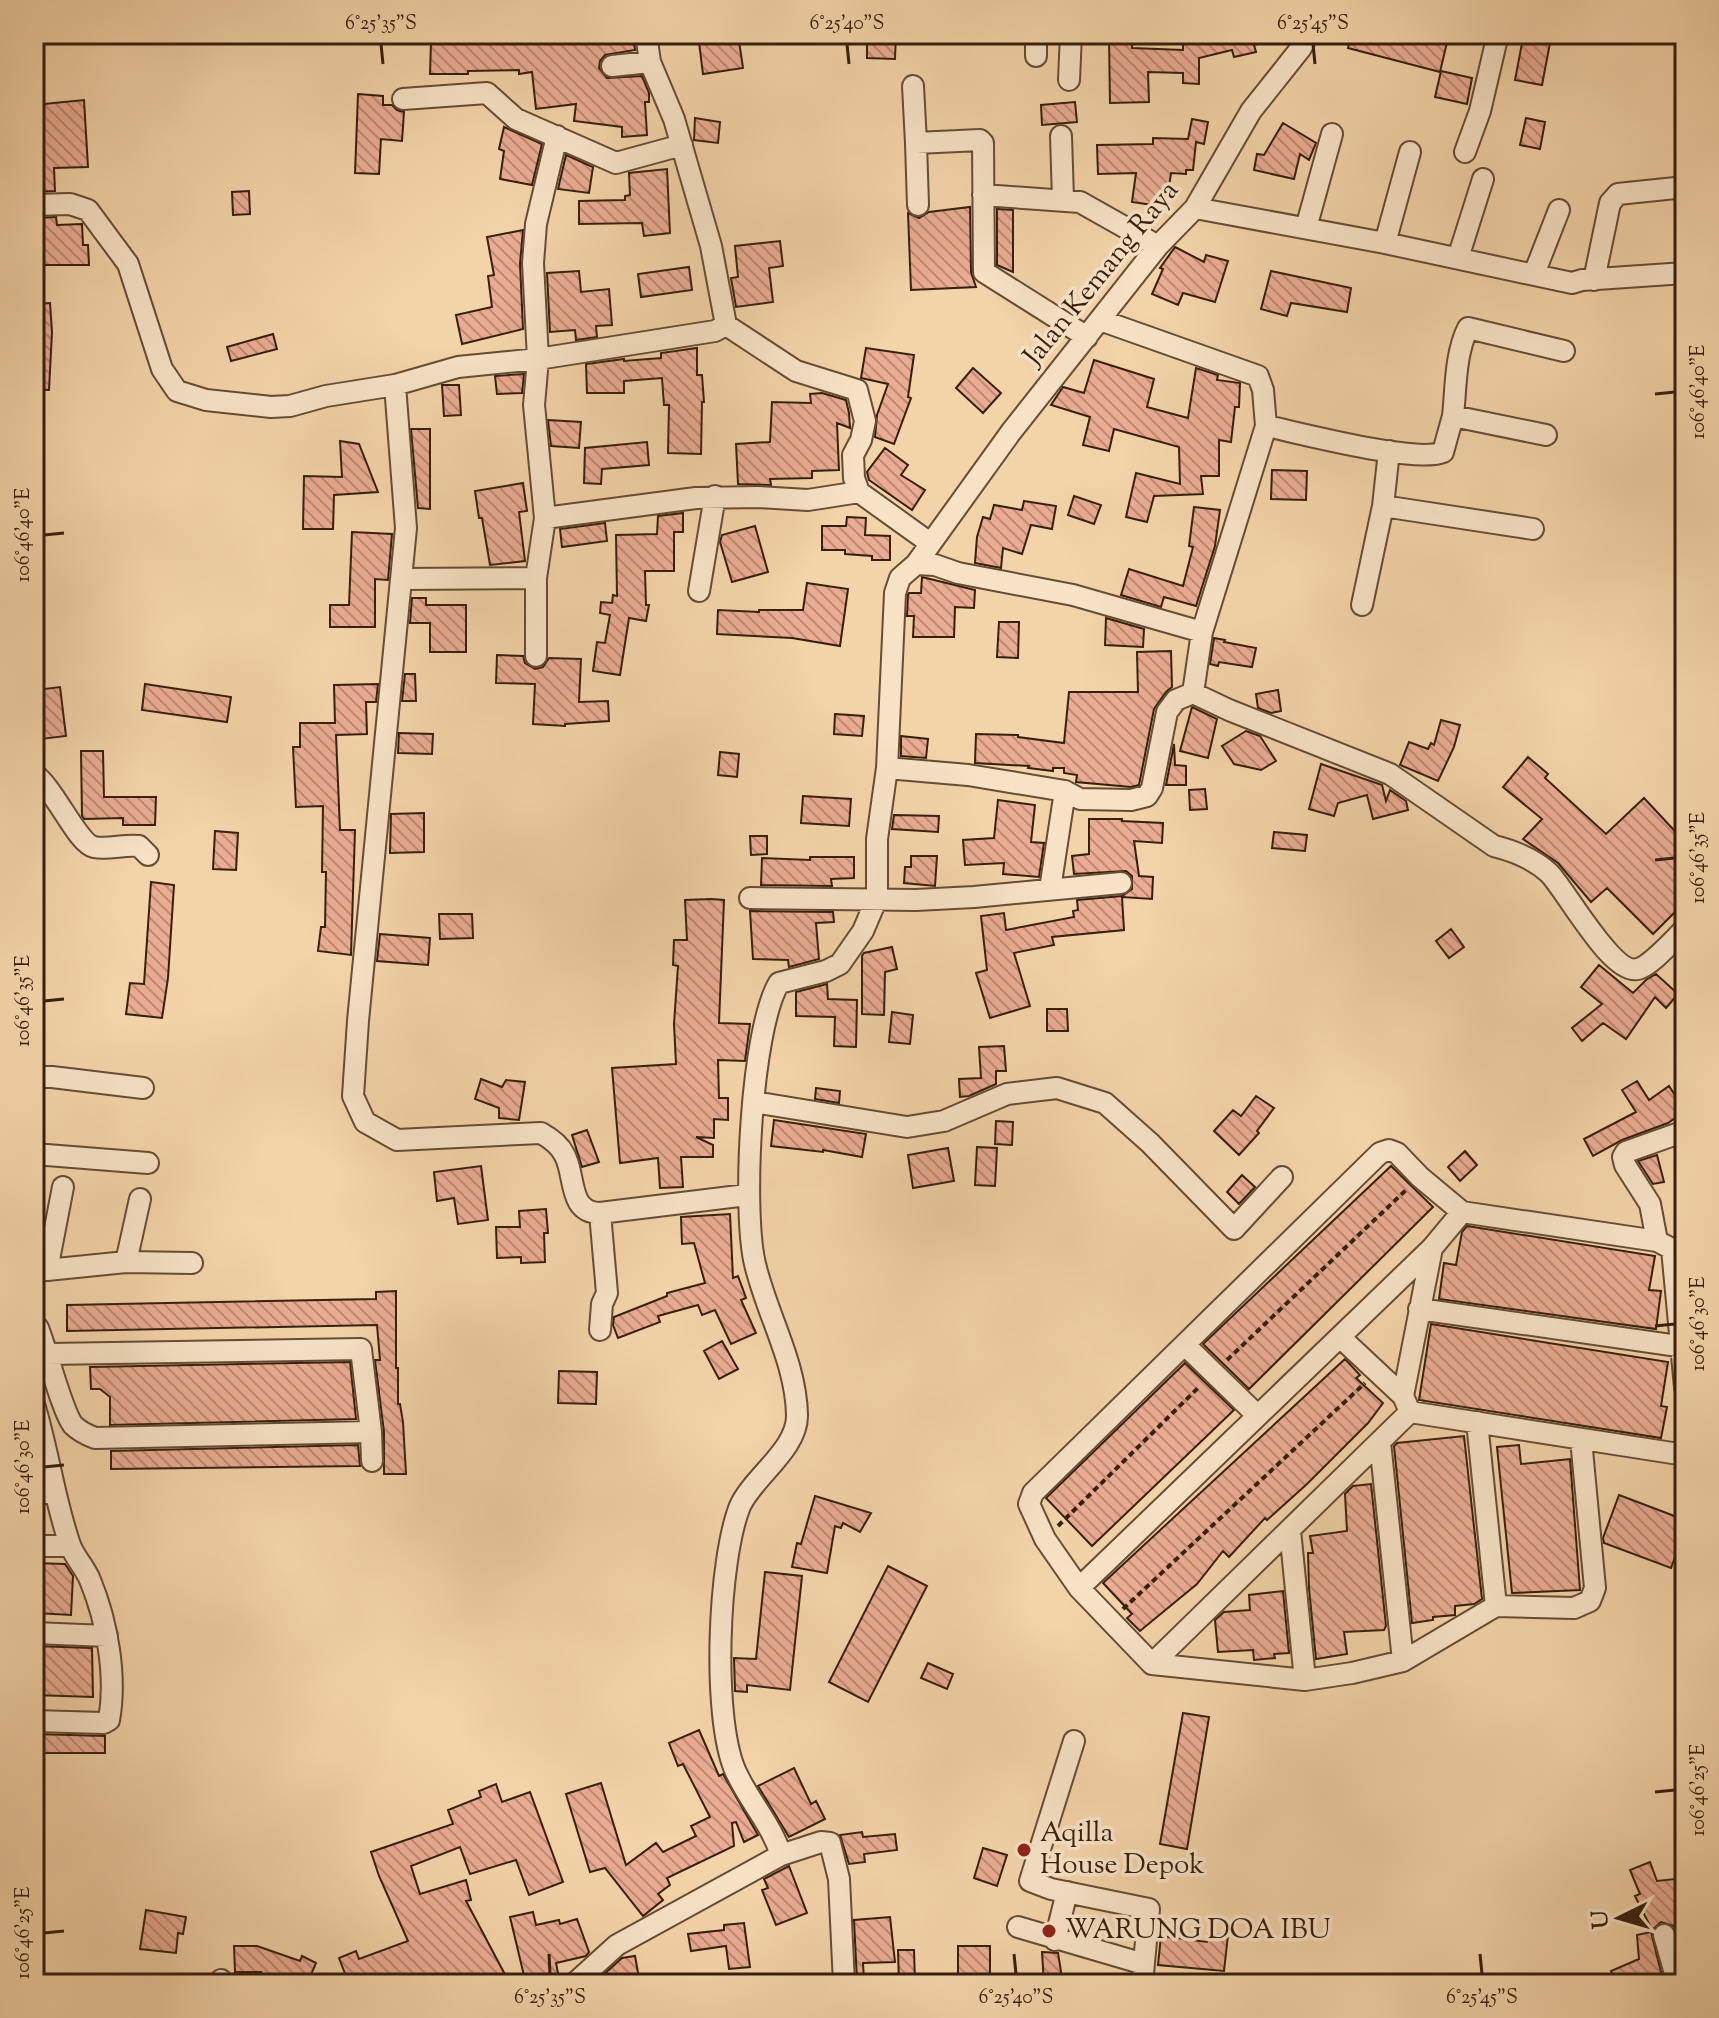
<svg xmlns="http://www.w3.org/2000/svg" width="1719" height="2018" font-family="'Sorts Mill Goudy',serif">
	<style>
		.building { fill: url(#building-back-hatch); stroke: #361f0d; stroke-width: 2 }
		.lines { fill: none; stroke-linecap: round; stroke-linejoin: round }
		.street-casing { stroke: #654c34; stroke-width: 24 }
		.path { stroke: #361f0d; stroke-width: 4; stroke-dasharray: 6 4; stroke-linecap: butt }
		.street { stroke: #f7e2c6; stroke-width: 20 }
		.ticks { fill: none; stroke: #361f0d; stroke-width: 3 }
		.poi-dot { fill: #8f2418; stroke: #f7e2c6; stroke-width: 3 }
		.labels { text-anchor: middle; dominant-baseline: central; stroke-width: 7; stroke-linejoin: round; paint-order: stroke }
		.street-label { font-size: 28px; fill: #361f0d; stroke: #f7e2c6 }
		.poi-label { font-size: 28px; fill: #361f0d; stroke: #f7e2c6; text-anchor: start }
		.neatline { fill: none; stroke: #361f0d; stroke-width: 3 }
		.ticks-label { font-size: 20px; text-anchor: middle; fill: #361f0d }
	</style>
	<defs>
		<pattern id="building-back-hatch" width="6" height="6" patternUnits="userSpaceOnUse" patternTransform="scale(2)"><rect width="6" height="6" fill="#eaac92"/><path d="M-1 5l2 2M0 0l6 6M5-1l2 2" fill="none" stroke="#be8b76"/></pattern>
	</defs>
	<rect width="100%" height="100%" fill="#f3d3a8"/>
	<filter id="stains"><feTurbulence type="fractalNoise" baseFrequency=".0025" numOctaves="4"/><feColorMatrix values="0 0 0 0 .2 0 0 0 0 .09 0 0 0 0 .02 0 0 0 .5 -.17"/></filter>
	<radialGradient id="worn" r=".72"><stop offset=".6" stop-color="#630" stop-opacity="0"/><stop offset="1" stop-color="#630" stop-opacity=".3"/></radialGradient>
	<path class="building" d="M498,34h135l2,16 -30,5 -5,6 -1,7 8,10 35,-2 7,17v9h-4l2,33 -25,2v-10l-48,-6 2,-17 -40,5 -4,-37 -13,2v-4l-51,1v3h-38l1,-33 68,1z
		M698,34h40l5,34 -40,6z
		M867,34h29l-1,25 -28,-1z
		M1215,34h57v6l-18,5 2,7 -22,5 -2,-7 -33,8v26l-16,-1v-10l-35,-1 1,30 -39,1 -1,-66h23v11l51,2v-12z
		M1352,34h97l-9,38 -92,-24z
		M1523,38l27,5 -8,42 -27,-5z
		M1441,71l31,7 -5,26 -32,-7z
		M358,94l25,2v9h9l5,5 7,2 -2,29 -21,-2 -2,35 -24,-1z
		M84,100l4,67 -34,1 1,23 -21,1v-87z
		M1075,102l2,20 -35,3 -1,-20z
		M695,118l25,4 -2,21 -24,-3z
		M1526,118l19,4 -5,27 -20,-4z
		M1192,119l16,3 -4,22 -8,-2 -3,28h-7v4l-15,-1 -5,34 -34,-5 4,-29 -38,1 -1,-29 56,-1v-6l35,1z
		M1283,123l33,20 -7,17 -9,-6 -6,25 -40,-9 3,-16 7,1z
		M504,127l38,17 -10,41 -32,-6 4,-28 -5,-2z
		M566,155l27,12 -4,26 -31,-4z
		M667,169l3,64 -26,3 -2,-13 -63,1v-23l46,-1v-4l5,-1 -1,-22z
		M249,191l1,23 -17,1 -1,-23z
		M970,207l1,65 5,15 -65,3 -3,-77 11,5 10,-6z
		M997,209l16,1v62l-16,-7z
		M56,217l1,8 25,-1 1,21h5l1,20h-54l-1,-47z
		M523,230l-3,34 3,65 -61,15 -6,-29 36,-8 -4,-31 6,-1 -7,-38z
		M780,241l3,25 -14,2 4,34 -37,5 -5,-29 7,-1 -3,-31z
		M1175,247l29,15 2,-7 22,6 -13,41 -32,-9 -5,12 -26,-11 11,-25 -3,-1z
		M689,267l3,23 -51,7 -3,-23z
		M579,271l2,21 28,-3 3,36 -16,1 1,11 -21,3 -1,-10 -25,2 -3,-59z
		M1271,271l80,17 -4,24 -56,-9 -4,13 -26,-7z
		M50,303l2,29 -3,58 -15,-1v-85z
		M273,334l4,15 -46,12 -4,-14z
		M697,348v27h5l2,27h-2l-1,52 -33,-1 1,-48h-5l-2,-27 -38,3v12h-37l-1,-29 38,-5v2l37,-3v-5z
		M866,348l48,7 -6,42 3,1 -17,46 -19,-7 2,-22 11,-31 -27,-6z
		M1094,360l60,19 -7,28 41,11 8,-50 22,7 -1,5 23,3 -1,24h-4l-4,35 -12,-2v36h-18l2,18 -49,2 -7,26 -21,-5 10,-44 44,11 -1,-37 -65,-18 -5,22 -26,-6 7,-28 -39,-12 12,-18 21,6z
		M973,368l28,25 -18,20 -27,-25z
		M524,374l-2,19 -25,1 -2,-18z
		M442,385h17l2,30 -17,1z
		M822,393l24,7 3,13 1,15 -13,-5 2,47 -27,1v7l-42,1 1,6 -33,-1 -2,-40 34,-2 2,-40 39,1 -1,-9z
		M548,420l33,2 -2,26 -28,-2z
		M411,429h19v80l-12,-1z
		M340,441l19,3 19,48 -44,3 -1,34h-30l1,-53 38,1z
		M647,442l2,23 -47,4 -1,15 -17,-1 1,-35z
		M885,448l23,17 -7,10 24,15 -13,20 -43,-30 -2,-8z
		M1272,470l35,1 -1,29 -35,-1z
		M523,483l4,28 -8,1 6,49 -35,4 -8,-47h-3l-4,-27z
		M1074,496l27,9 -7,19 -26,-9z
		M1024,501l32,5 -4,23 -21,-4 -9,29 -19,-6 -2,20 -26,-5 2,-26 6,-20 7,2 4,-14 28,5z
		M1194,507l26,3 -5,36 -19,60 -32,-9 -3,10 -40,-12 8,-26 54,17 10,-39 -4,-1z
		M683,513v19h-9v39h-29l1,34h3l-3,16 -17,-3 -9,57 -27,-4 4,-29 8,1 5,-28 -10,-2 1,-11 11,1 1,-8 4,1 -1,-61 41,-1 1,-18z
		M847,517l19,1 -1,17 25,1v24h-18v-4l-27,-2v-4h-23v-24h24z
		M605,523l2,18 -45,6 -2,-18z
		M755,526l13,46 -36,10 -12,-40 2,-7z
		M352,532l40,2 -4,46 -13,-1v48h-45v-22h19z
		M922,577l53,13 -1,18 -19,-1 -1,30h-41l1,-21h-7l1,-21 1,-2h12z
		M807,583l41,6 -8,57 -48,-8 -75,-4 1,-24 41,2v-2h44z
		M412,598h14v7h40v47h-36v-29h-20z
		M1106,618l38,11 -1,18 -38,-2z
		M999,622h20l-1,36 -21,-1z
		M1214,638l11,2 -1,2 32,6 -4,19 -33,-5 -1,4 -8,-2z
		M1171,651l1,36 -6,5 -12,17 -15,76 -8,2 -55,-5 1,-7 -13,-2v-5h-11v3l-25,-3 1,-2 -54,-3 1,-29 42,1v2l46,6 5,-51h69l-1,-40z
		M497,655l26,1 2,7 10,6 8,-2 6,-9 32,1 -2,43 29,-1 1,20 -44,3v2l-32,-2 2,-40 -39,-1z
		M405,674h10l1,27h-14z
		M145,684l86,13 -4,25 -85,-12z
		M378,684l-2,18h-10l1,32 -31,1 4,95h15l-4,125 -33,-4 3,-24h4l1,-55h-4l1,-66 -27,1 -3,-60h7v-24h35l-1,-38z
		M60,687l6,49 -25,3 -5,-49z
		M1278,690l3,21 -10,2 -13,-5 -2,-14z
		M1192,707l25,12 -9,39 -28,-7z
		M835,714l29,2 -2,20 -28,-2z
		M1441,720l19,5 -6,22 -16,34 -38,-16 9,-23 19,7 3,-6 3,2z
		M1246,731l14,5 16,25 -15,9 -27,-6 -12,-18z
		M399,733l34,1 -1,20 -34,-1z
		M901,736l27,3 -2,19 -25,-2z
		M1174,744l1,21 11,1v19h-20z
		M81,751h22l1,46h52l-1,28h-32v-7l-39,1 -2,-3z
		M720,752l19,2 -2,23 -19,-2z
		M1528,757l20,17 -3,4 61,56 38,-36 41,44v60l-32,32 -46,-46 -16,14 -33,-39 -35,-24 19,-20 -39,-32z
		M1321,764l61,21 4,16 4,-11 16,11 2,9 -35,9 -6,-24 -29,8 -4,13 -25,-7z
		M1205,789l2,20 -17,1 -1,-20z
		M803,796l48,3 -2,27 -48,-3z
		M998,800l37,5 -4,37 13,1 -5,34 -36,-3 1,-11 -39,2 -2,-25 31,-2z
		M424,813v39l-34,1 1,-39z
		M894,815l45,1 -1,16 -46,-3z
		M1089,819h33v2l41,2 -1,20 -28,-2 5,35 14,1 -1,22 -30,-2 2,33 -72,7 2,8 -40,8 16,53 -40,12 -14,-45 11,-3 -6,-54 23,-3 2,17 68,-13 -1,-6 5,-1 -1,-10 45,-4 10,-7v-13l-6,-5 -52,3 -2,-18 17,-2z
		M215,831l23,2 -2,37 -23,-1z
		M1274,832l33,3 -2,16 -33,-3z
		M750,836h17v18l-16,1z
		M911,856h26l-2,30 -31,-3 1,-16h6z
		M810,857h44v21l-23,1 1,7 -71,-1 1,-27 48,2z
		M151,882l23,3 -6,93 -6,40 -36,-4 4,-31 14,1z
		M711,899l13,1 -5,123 31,1 -5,37 -27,-1 1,38h9v22l-14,-1v19l-18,-1 17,8v12h-32l2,30 -23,1 -2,-30 -38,5 -8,-95 64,-4 -2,-40 4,-58 -5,-1 1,-25h13l-2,-40z
		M750,911l83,1 1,10 -18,1 3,36 -30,8 -1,-7 -35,-1z
		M439,914h33l1,24 -33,1z
		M1451,929l13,18 -15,11 -13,-17z
		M380,934l50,4 -2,27 -51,-4z
		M892,947l5,22 -12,3 -1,43 -22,-1v-58l2,-3z
		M1599,965l34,28 13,-13 10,-6 22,20 -12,14 -11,-11 -29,42 -23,-16 -21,18 -10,-13 30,-24 -21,-17z
		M827,984l1,15 29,1 -1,47 -22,-1 1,-29 -39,-1v-24z
		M1047,1009h20l1,22h-21z
		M892,1012l21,3 -3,29 -21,-2z
		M1004,1046l2,25h-10v13l-27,12 -9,1 -1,-18 22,-1 -2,-31z
		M481,1079l21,8 4,-7 19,2 -6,38 -20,-2v-10l-24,-9z
		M1637,1081l12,19 20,-14 16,25 -17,12 -46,17 -29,16 -9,-17 52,-27 -14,-22z
		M816,1088l24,3 -1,12 -24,-4z
		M1256,1096l18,12 -17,23 2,2 -20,22 -25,-24 19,-21 8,6z
		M774,1120l92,14 -4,23 -39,-7v2l-52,-6z
		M996,1121l17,1 -1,23 -17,-1z
		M587,1130l12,32 -17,5 -10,-32z
		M977,1147l20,1 -2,38 -20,-1z
		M948,1148l6,33 -41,7 -5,-33z
		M1465,1151l12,14 -17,16 -12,-14z
		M1657,1155l7,27 -11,2 -15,-23z
		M481,1166l7,54 -30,4 -4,-26 -17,3 -3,-29z
		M1391,1166l42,41 -184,182 -46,-45z
		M1242,1175l13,12 -16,17 -12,-12z
		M546,1209l2,24h-4l1,29 -24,1v-6l-24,1 -1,-31h24l-1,-16z
		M730,1214l3,64 5,-2 8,22 -5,2 15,33 -25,11 -16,-34 -13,5 -4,-10 -40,11 2,6 -42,16 -5,-13 1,-8 53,-21v-3l38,-10 -11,-40 -12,1 -1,-27z
		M1467,1226l188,30 -6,34 12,1 -5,38 -217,-30 5,-36 12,2 6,-33z
		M396,1291v77h2v36h2l3,18 3,52h-22v-42l-9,-72h5l-3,-35 -310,6v-26l309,-6v-7z
		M1431,1324l237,38 -7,44 6,1 -6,31 -242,-38z
		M722,1341l16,28 -19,10 -15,-28z
		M1345,1359l15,16 -4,3 27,25 -15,20 -61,61 -40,36 -2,-2 -36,39 -6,-6 -26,33 -57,47 -13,-13 5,-4 -29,-31z
		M350,1362l6,57 -246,6v-28l-10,-8h-9l-1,-22z
		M1185,1363l49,47 -142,136 -46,-48z
		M559,1371l38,1 -1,32 -38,-1z
		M1464,1436l18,163 -8,5 -19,2v9l-22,2v3l-21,3 -18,-177 3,-3z
		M358,1445l2,21 -249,3v-18z
		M1519,1445l2,19 49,-5 10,131 -68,3 -15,-146z
		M1371,1484l15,142 -2,4 -40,2 3,22 -31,5 -7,-71 -1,-35h5l-3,-17 37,-5 -2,-37 8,-8z
		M1619,1495l66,25v10l-14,38 -67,-25 -1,-5z
		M815,1496l56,17 -11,19 -17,-9 -2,5 -6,-2 -8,47 -35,-6 5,-24 4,1z
		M34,1563l31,1 8,12 -2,39 -35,-2z
		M888,1566l39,20 -59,116 -39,-20z
		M765,1572l37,4 -12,114 -43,-5v7l-12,-1 -1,-33 22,1z
		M1283,1591l6,62 -15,1 1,4 -21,2 -1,-10 -35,2 -3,-32 9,-8 26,-2 -1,-15z
		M34,1646l58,2 1,49 -59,-2z
		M928,1663l25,11 -6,15 -26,-11z
		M1183,1713l26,4 -22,132 -27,-5z
		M699,1730l20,46 4,-2 35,61 -14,7 -8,-20 -4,1 2,23 -67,32 3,7 -12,9 5,6 -20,16 -38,-48 -15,4 -24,-78 35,-11 25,82 30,-22 7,9 33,-16 -5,-10 19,-9 -27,-53 -5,2 -9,-23z
		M34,1734l71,2v17h-71z
		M794,1768l17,36 5,-3 9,18 -36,18 -31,-51z
		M496,1784l6,18 28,-10 33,90 -34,13 -13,-35 -46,14 -10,-27 -49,19 9,28 46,-14 5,20 -5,1 44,83h-161l-10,-26 17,-7 3,8 49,-18 -29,-65 -8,-24 82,-28 -5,-14 33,-13 -2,-6z
		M862,1832l1,5 32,-3 2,16 -33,4 1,8 -16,2 -9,-29z
		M983,1848l24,7 -10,31 -23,-8z
		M1650,1862l7,19 28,-3v83l-11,-35 -13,-4 -9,8 -17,-34 5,-2 -10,-24z
		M789,1866l18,47 -31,12 -14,-35 6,-2 -4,-9z
		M146,1910l40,7 -3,17 -5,-1 -2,20 -36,-4z
		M533,1912l3,13 23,-5 1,4 17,-5 12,33 -3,4 -30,7 3,15 -33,6 -16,-67z
		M890,1917l5,45 -32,1 1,17 -7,1 -3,-61z
		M744,1923l6,44 -21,2 -3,-23 -35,5 -3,-17 36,-4v-5z
		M1651,1932l13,52h-11l-2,-6 -5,2 -2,-6 -27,10 -6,-13 28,-12 -2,-24z
		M1208,1934l20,1 -4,36 -66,-6 3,-29 46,6z
		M234,1946h23l43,15 2,-5 14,7 -9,21h-51l5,-12h-26z
		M958,1946h32v38h-32z
		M898,1950h16l1,34h-16z
		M1042,1952l16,1 5,31h-19z
		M635,1956l4,22 -36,6 -1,-8 20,-18z"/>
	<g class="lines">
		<g class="street-casing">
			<path id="street" d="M646,34l4,28 24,57 37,127 15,79 70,46 61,19 8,31 -4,19 -8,15 1,23 5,14 71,51
				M1036,34v22
				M612,66l38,-4
				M1069,80l2,-46
				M913,86l3,57
				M403,99l84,-6 29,26 100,44 66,-18
				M1061,136l2,63
				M1465,152l15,-41 18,-77
				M983,195l97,7 78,44
				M34,205l36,-1 18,6 40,54 34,105 15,22 29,9 65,7 19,-1 36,-10 69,-11 63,-18 80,-8 177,-28 11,-6
				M918,205l-2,-62 64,-3 3,3 1,129 103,65
				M1195,208l190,35 187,40 10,-3 103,-7
				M1306,228l26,-94
				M1385,243l25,-91
				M1458,258l25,-79
				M1534,274l25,-64
				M1594,280l16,-77 8,-9 67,-7
				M1100,320l158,56 5,14 3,36 -64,206
				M395,385l11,143 -48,493 -5,75 12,26 32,18 144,-7c9,5 18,11 23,21 12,19 3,59 36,59l7,80 -5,11 -2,26
				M1453,416c3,-28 2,-62 15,-88l96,23
				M1266,426c34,7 151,38 177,26l10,-36 93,19
				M1383,506l150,23
				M545,518l151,-20 62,-1 50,3 51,-8
				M916,564l19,1 23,8 115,22 129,37 -9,61 36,17 161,64 104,72c20,5 40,13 55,27 17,17 63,103 89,96 14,-4 36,-30 47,-40
				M402,579l134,-1
				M699,591l16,-95
				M1362,605l21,-99 6,-55
				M536,656v-78l9,-60 -11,-113 4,-46 -5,-96 3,-39 21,-88
				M887,768l81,7 97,16 15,8 51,1 16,-4 5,-8 15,-76 9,-12 17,-7
				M34,774c21,15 43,69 60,73 15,3 30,-3 45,-1l9,9
				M1050,889l15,-98
				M750,898l166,2 58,-3 147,-14
				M34,1077h18l91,11
				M754,1102l153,25 37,-6 63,-27 50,-6 48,15 45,40 84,86 48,-52
				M34,1154l114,9
				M600,1213l147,-18
				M1657,1241l-7,-37 -25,-39 -2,-8 3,-5 59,-21
				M126,1262l14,-63
				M34,1269l13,1 79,-8 66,1
				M47,1270l16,-83
				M1419,1309l266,38
				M34,1328h4c9,22 24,83 35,97 6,6 14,10 22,13l276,-6 1,29
				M1340,1337l63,59 7,16 275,43
				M1185,1345l72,70
				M49,1354l312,-5 10,83
				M1403,1396l29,-148
				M34,1404c14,46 20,93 35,138 4,14 16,25 21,38 17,41 27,96 19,140l-5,3 -70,-2
				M1477,1422l19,184
				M1581,1439l14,149 -5,13 -16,7 -78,-2 -93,55 -51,12 -47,7 -153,-16 -73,-76 -34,-49 -16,-35 4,-11 347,-340 9,-3 8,3 23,24 42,35 195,29 15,8 13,138
				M1380,1442l23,219
				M34,1494l21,-3
				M1290,1530l15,150
				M34,1546h36
				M1079,1588l353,-340 30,-36
				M34,1633l73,3
				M1152,1664l258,-252
				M1074,1741l-44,140 21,8 98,20 -7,75
				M781,1855l40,-13 9,1 9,36 5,105
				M1018,1927l126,37
				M1664,1935l14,49
				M1055,1940l12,-48
				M220,1984l1,-4
				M574,1984l43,-39 164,-90c-10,-32 -33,-55 -46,-85 -23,-54 -17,-209 5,-264 13,-29 58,-57 57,-91 -1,-53 -30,-100 -42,-151 -13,-54 -4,-235 24,-281l47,-12 14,-7 23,-33 14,-33v-59l10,-71 8,-175 5,-15 16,-14 95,-132 147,-186 37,-38 56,-97 50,-63 7,-14"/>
		</g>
		<path class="path" d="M1227,1360l179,-170
			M1058,1526l142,-140
			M1123,1609l242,-226"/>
		<use href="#street" class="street"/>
	</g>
	<path class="ticks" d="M381,44l2,20M847,44l2,20M1313,44l2,20M1655,394l20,-2M44,535l20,-2M1655,860l20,-2M44,1001l20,-2M1655,1326l20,-2M44,1467l20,-2M1655,1792l20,-2M44,1933l20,-2M549,1954l1,20M1014,1954l2,20M1480,1954l2,20"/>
	<g class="poi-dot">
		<circle cx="1024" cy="1850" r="8"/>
		<circle cx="1049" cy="1931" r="8"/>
	</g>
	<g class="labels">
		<g class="street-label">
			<text transform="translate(1102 274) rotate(-51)">Jalan Kemang Raya</text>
		</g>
		<g class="poi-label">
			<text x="1040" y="1834">Aqilla<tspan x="1040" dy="32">House Depok</tspan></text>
			<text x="1065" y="1931">WARUNG DOA IBU</text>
		</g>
	</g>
	<rect width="1719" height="2018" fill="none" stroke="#f3d3a8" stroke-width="88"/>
	<g transform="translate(1619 1918) rotate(265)" stroke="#f7e2c6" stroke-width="6" paint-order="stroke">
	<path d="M0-6L14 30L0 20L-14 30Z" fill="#361f0d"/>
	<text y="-12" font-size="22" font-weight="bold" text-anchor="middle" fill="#361f0d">U</text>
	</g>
	<rect x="44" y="44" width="1631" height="1930" class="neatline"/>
	<g class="ticks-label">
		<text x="381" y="29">6°25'35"S</text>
		<text x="847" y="29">6°25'40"S</text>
		<text x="1313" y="29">6°25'45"S</text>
		<text transform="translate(1697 392) rotate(-90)" y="7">106°46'40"E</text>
		<text transform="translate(22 535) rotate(-90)" y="7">106°46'40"E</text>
		<text transform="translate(1697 858) rotate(-90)" y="7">106°46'35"E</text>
		<text transform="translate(22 1001) rotate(-90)" y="7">106°46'35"E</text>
		<text transform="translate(1697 1324) rotate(-90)" y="7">106°46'30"E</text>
		<text transform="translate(22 1467) rotate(-90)" y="7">106°46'30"E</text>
		<text transform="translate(1697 1790) rotate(-90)" y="7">106°46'25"E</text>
		<text transform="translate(22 1933) rotate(-90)" y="7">106°46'25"E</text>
		<text x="550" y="2003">6°25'35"S</text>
		<text x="1016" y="2003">6°25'40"S</text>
		<text x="1482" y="2003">6°25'45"S</text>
	</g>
	<rect width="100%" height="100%" filter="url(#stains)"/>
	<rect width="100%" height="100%" fill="url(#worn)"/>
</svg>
